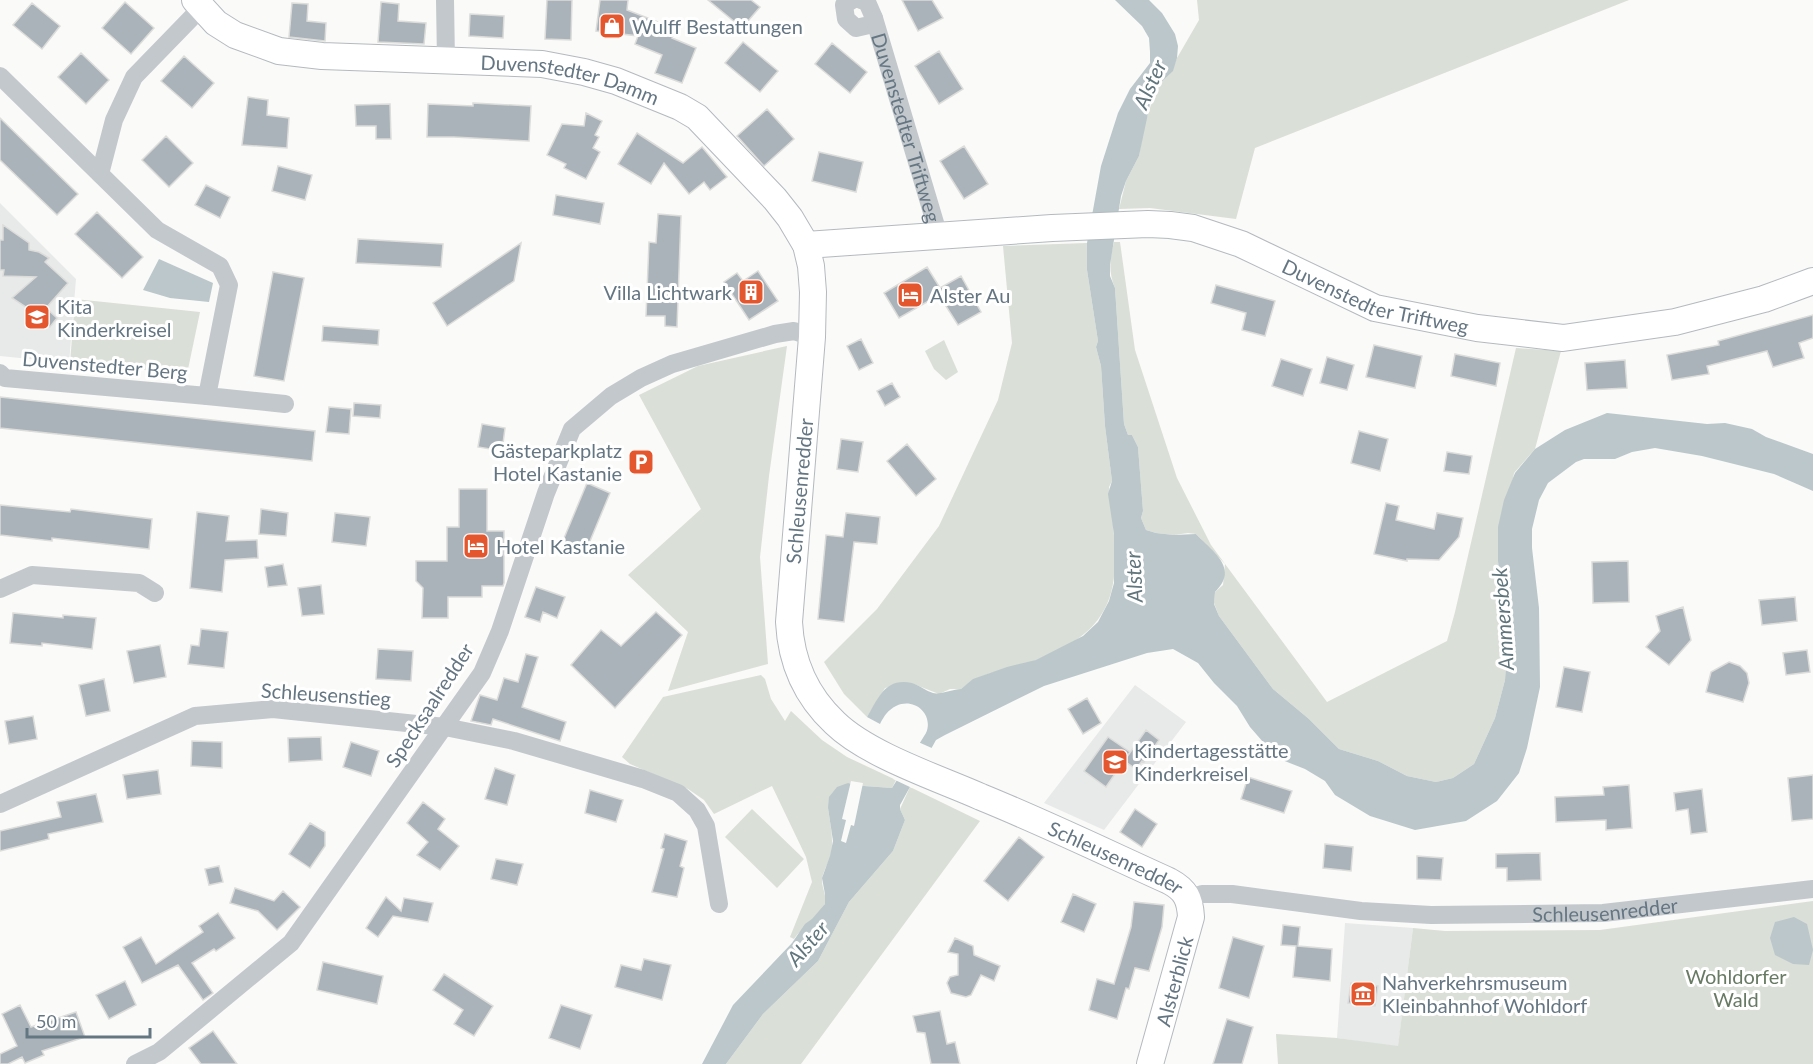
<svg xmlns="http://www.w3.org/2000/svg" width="1813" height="1064" font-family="Lato,sans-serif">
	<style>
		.built { fill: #e8e9e9 }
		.green { fill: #dadfd7 }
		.water { fill: #bbc7cb }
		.pier { fill: #fafaf8 }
		.building { fill: #aab3b9; stroke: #dcdcda; stroke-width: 1.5 }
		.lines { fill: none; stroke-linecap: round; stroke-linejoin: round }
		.secondary-casing { stroke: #b3babf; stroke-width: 28 }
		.street { stroke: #c3c8cc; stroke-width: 18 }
		.secondary { stroke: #fff; stroke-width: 26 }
		.labels { text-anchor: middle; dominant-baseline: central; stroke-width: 6; stroke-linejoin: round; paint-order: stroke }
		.poi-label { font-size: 20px; fill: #657683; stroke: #fff; text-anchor: start }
		.street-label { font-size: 20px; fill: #657683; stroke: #fff }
		.park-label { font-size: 20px; fill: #687a64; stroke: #fff }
		.water-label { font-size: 21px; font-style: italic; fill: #60757c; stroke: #fff }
	</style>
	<rect width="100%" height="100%" fill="#fafaf8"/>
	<path class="built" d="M0,203l76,76 -7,84 -69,-7z
		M1135,685l51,37 -82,108 -60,-27z
		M1345,923l68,5 -15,119 -61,-9z"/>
	<path class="green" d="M1197,0h432l-374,148 -19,71 -86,-11 -31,1 7,-28 13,-25 5,-30 12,-36 3,-7 13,-12 5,-13 22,-38z
		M1114,242h6l15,108 42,128 34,67 116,157 120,-61 8,-29 61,-264 45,3 -26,98 -21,24 -16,88 9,89 -2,30 -10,38 -21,46 -21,14 -17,4 -29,-6 -29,-15 -39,-12 -30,-30 -36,-30 -54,-73 -5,-13 1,-11 8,-7 2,-21 -29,-30 -8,-1 -14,2 -18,-2 -10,-3 -5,-12 2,-7 -5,-64 -6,-12h-4l-4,-11 -9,-136c-7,-17 -5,-29 -1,-46z
		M1087,243v27l11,71 -2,6 5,19 4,60 7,55 -3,6c9,84 21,138 -72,173 -26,10 -54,10 -76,29h-11l-11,5 -28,-11 -26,5 -18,29 -23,-23 -20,-32 53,-53 62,-83 59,-126 14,-57 -9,-97z
		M75,299l125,13 -13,62 -117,-11z
		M944,340l14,32 -12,8 -12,-11 -9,-18z
		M787,346l-18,130 -9,81 8,107 -100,27 20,-59 -60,-57 73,-66 -62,-114 59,-29z
		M761,675l4,4 6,20 14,22 6,-10 31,29 25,17 49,23 -4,8 -28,-2 -16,-3 -20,25c2,15 6,31 3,46 -2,9 -9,18 -9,27 0,7 5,15 3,23 -4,10 -23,23 -31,35l-4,-2 22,-55 -6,-25 -34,-71 -58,28 -10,-14 -16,-11 -58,-25 -8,-7 41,-60z
		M910,787l70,34 -179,243h-75l37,-50 55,-53 31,-59 44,-51 12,-31 -5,-11z
		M752,809l52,50 -27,29 -52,-51z
		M1813,901v163h-535l-2,-30 61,4 61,8 15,-118 32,3 155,-1z"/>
	<path class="water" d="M1115,0h34l13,13 13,21 3,12 -1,12 -4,13 -14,13 -9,20 -11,52 -13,25 -5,15 -11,69v11l5,12 9,136 4,11h4l6,12 5,64 -2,7 5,12 10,3 18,2 22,-1c18,19 43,34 19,58l-1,12 5,12 54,73 36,30 30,30 39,12 29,15 29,6 17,-4 21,-14 21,-46 10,-38 2,-30 -9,-89v-34l6,-27 11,-27 20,-24 30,-19 42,-17 100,11 18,-1 27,6 14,8 47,17v37l-39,-17 -72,-18 -47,-8 -23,4 -17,7h-31l-8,3 -28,21 -9,17 -7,29v19l7,60 1,79 -13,61 -8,25 -22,28 -31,20 -51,9 -45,-14 -35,-21 -10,-14 -20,-12 -28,-11 -27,-31 -13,-21 -23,-23 -16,-20 -25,-14 -26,4 -103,33 -99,49 -9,5 -36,65v4l5,11 -12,31 -44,51 -31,59 -55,53 -37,50h-24l31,-59 59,-62 13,-19 7,-5 13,-15v-10l-3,-16 8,-22 3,-15 -5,-33 1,-11 8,-10 11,-4 16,3 28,2 34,-55c8,-18 -11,-36 -30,-27 -8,4 -12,10 -16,18l-13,-7c11,-18 18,-40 45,-34 7,2 14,8 21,10 7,2 20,-4 28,-4l12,-10 34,-12 29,-7 47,-24 15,-14 11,-21 5,-18v-49l-6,-40 4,-13 -7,-55 -4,-60 -5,-19 2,-6 -11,-71v-27l14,-77 17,-53 12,-24 20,-26v-11l-1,-14 -7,-12z
		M159,259l54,24 -4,19 -39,-4 -27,-8z
		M1794,917l13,7 6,26 -4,15 -16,-1 -18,-9 -5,-17 5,-16z"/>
	<path class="pier" d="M916,741l18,8 -22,39 -19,-9z
		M851,781l12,2 -9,43 -3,-1 -5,18 -5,-2 5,-21 -4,-1z"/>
	<path class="building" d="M547,0h25l-1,40 -26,-1z
		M600,0h28l-1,10 49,19 -4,9 24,10 -14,35 -27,-10 7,-18 -27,-11 3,-8 -42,-5z
		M708,0h43l9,7 -18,21z
		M902,0h30l11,18 -25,13z
		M125,2l29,26 -23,26 -29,-26z
		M381,2l18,2 -1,17 28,2 -2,21 -46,-2z
		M32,3l28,23 -18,23 -29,-24z
		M292,3l16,1 -1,17 19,2 -1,18 -36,-4z
		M470,14l34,2 -1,22 -34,-2z
		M743,42l35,29 -18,21 -35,-29z
		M832,43l35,29 -17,21 -35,-29z
		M939,51l24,38 -24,15 -24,-38z
		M81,53l28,27 -23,24 -28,-27z
		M184,56l30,27 -22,25 -31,-27z
		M248,97l20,3 -1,15 22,3 -2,30 -45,-3z
		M473,103l58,3 -2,35 -75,-4h-27l1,-33 45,2z
		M390,104l1,35h-15v-13h-20l-1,-21z
		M767,109l27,30 -30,27 -27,-30z
		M586,113l16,8 -7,14 4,2 -6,11 7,4 -14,27 -22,-11 2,-4 -19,-9 15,-31 22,2z
		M0,118l78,76 -21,21 -57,-55z
		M637,133l46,30 19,-16 25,30 -17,13 -6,-8 -15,12 -25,-31 -13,21 -33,-20z
		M166,136l27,27 -24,24 -27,-27z
		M964,146l24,38 -24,15 -24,-38z
		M819,152l44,10 -7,30 -44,-11z
		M278,166l34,9 -7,25 -33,-9z
		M206,185l24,12 -10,21 -25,-13z
		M556,195l48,8 -4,21 -47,-9z
		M97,212l46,45 -21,21 -47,-44z
		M658,214l23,2 -4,111 -12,-1v-10h-19l3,-74 7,1z
		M3,225l26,18v7l10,2 10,6 -4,4 23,21 -22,25 11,10 -7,9 -15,-4 -8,-6 2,-8 -17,-11 24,-21 -33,-1 1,-6h-4v-30h3z
		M358,239l85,5 -2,23 -85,-4z
		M521,243l-7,38 -67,45 -14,-23z
		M927,267l13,21 21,-12 20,36 -23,13 -19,-30 -40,23 -15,-25z
		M758,271l20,30 -29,19 -25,-38 13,-9 6,8z
		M273,272l31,6 -20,103 -30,-5z
		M1216,285l59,16 -10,35 -23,-6 4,-17 -35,-10z
		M1813,315v23l-14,5 5,15 -31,9 -6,-16 -60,15 2,8 -37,6 -5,-25 52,-10 -1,-4z
		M323,326l56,4 -1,15 -56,-4z
		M861,339l12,24 -14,7 -12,-24z
		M1374,345l48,11 -7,32 -49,-11z
		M1455,354l45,9 -4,23 -45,-10z
		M1327,357l27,8 -7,25 -27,-7z
		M1281,359l31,10 -9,27 -31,-10z
		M1625,360l2,28 -40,2 -2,-27z
		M892,383l8,14 -15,9 -8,-15z
		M0,397l315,34 -3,30 -312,-33z
		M354,403l27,2 -1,13 -27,-2z
		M329,407l22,2 -2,25 -23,-2z
		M482,424l23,4 -3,23 -24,-4z
		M1359,431l29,8 -8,32 -29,-8z
		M841,439l22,3 -5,30 -21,-3z
		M907,444l29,35 -20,17 -29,-35z
		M1447,452l25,4 -3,18 -25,-3z
		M587,483l23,10 -25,60 -23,-10z
		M459,489h28v42h17v52l-1,3h-21v11h-34v21h-26l1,-30 -7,-7v-20h31v-34h12z
		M1386,503l13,3 -3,14 38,9 3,-16 26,5 -4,19 -20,23 -32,-1v2l-33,-7z
		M0,505l70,7 1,-3 81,10 -3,30 -97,-11v3l-52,-6z
		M261,509l27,4 -2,23 -27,-2z
		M197,512l32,4 -3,25 31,-1 1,18 -33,2 -3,32 -32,-4z
		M335,513l35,4 -4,29 -34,-4z
		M846,513l34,4 -3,27 -23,-2 -10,80 -26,-3 8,-84 17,2z
		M1628,561l1,41 -36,1 -1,-41z
		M283,564l4,21 -19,2 -3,-20z
		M321,585l3,29 -22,2 -4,-28z
		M536,587l29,10 -8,21 -14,-6 -3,10 -15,-5z
		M1795,597l2,24 -35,4 -3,-25z
		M1683,607l8,33 -22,25 -23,-18 14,-16 -4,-15z
		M656,612l26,23 -67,73 -44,-43 30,-35 20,16z
		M13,613l50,5v-3l33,3 -4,31 -50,-6v3l-32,-3z
		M201,629l27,3 -4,36 -36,-4 3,-19 8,1z
		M160,645l6,32 -32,6 -7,-32z
		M378,649l35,2 -2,30 -35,-2z
		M1807,650l3,22 -24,3 -3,-22z
		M526,654l12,3 -16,50 44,15 -6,19 -67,-22 -2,6 -20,-4 9,-26 17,5 7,-22 14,4z
		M1729,662l11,4 7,7 2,10 -6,19 -37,-10 5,-20z
		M1564,667l26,5 -8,40 -26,-5z
		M104,679l6,32 -24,5 -7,-31z
		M1087,698l14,25 -18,11 -15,-25z
		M33,716l4,23 -28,5 -4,-23z
		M1146,730l13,10 -15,22 -2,-1 -6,8 -12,-8z
		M321,737l1,23 -33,2 -1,-24z
		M1108,737l22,15 -24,35 -22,-16z
		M192,741l30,1v26l-31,-2z
		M351,742l28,9 -8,25 -28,-9z
		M495,768l20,7 -8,30 -22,-6z
		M158,770l3,24 -34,5 -4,-24z
		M1813,775v44l-21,2 -4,-43z
		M1248,777l44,14 -8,22 -43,-14z
		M1629,785l3,43 -26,2v-10l-50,2 -1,-25 49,-2 -1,-8z
		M1702,789l5,43 -16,2 -3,-25 -12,2 -2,-18z
		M590,790l33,10 -7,22 -31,-9z
		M96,794l7,28 -55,12 1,5 -49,12v-20l61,-14 -4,-15z
		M423,802l22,17 -7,10 21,17 -19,24 -23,-15 11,-13 -21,-19z
		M1135,809l22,15 -15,23 -22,-15z
		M310,823l15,9v14l-15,22 -21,-14z
		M665,834l22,7 -7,25 4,2 -7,29 -25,-5 12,-43 -3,-1z
		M1019,837l25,20 -36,44 -24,-20z
		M1325,844l28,3 -2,24 -28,-3z
		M1540,853l1,27 -34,1v-13h-11v-14z
		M1417,856l26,2 -2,22 -24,-1z
		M496,859l27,5 -6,21 -26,-6z
		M219,866l4,16 -14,3 -4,-16z
		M235,888l39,13 9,-10 17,16 -23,23 -19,-19 -28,-8z
		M1073,894l23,10 -12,28 -23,-10z
		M386,897l15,14 3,-13 29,5 -5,19 -35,-6 -15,21 -12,-9z
		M1134,902l30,3 -2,22 -13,44 -14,-3 -6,21 -3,-1 -9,31 -28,-9 8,-31 17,5 17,-57z
		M218,913l17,25 -19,13 -2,-2 -22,14 21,30 -10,7 -25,-35 -36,18 -19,-36 18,-10 15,27 47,-32 -4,-6z
		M1283,925l17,2 -2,19 34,3 -2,32 -37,-4 3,-31 -15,-1z
		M1233,937l31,9 -15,52 -30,-10z
		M955,938l18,8 1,9 26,11 -6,15 -13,-6 -10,20 -5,2 -15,-4 -4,-10 3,-6 8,-2v-21l-10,-2z
		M644,959l27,6 -9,35 -47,-13 6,-22 20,5z
		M323,962l60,14 -6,28 -60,-14z
		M444,974l49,32 -19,30 -20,-12 9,-14 -30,-20z
		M125,981l11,24 -27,14 -13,-24z
		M1351,983l27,3 -3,20 -27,-3z
		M20,1005l11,22 45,-15 9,25 -43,14 2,4 -19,8 -3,-6 -14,7h-8v-10l17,-8 -15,-32z
		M561,1005l31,10 -12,34 -31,-11z
		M940,1011l7,33 8,-2 5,22h-29l-6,-31 -8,-1 -4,-16z
		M1227,1019l26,8 -11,37h-29z
		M213,1031l24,33h-36l-12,-16z"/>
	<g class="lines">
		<g class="secondary-casing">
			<g id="secondary">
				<path id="s3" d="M195,0l21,23 19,12 44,16 43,5 220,8 42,8 32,9 64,26 17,10 78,82 15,19 16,27 5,21 2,26 -1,45 -23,285c2,40 16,73 46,101 33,32 103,55 146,74 64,26 126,56 188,84 17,9 21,18 22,36l-41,147"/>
				<path id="s4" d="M806,245l246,-17 96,-4 22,1 23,3 48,16 134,64 102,20 86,10 112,-16 89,-23 49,-18"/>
			</g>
		</g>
		<g class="street">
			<path d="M445,0l1,61"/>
			<path d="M852,0l-8,5 2,14 10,9 13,-3 5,-7"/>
			<path id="s1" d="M861,0l6,2 7,16 65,218"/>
			<path d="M0,76l157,154 63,36 9,19 -22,111 78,8"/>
			<path d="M100,174l14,-54 20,-43 67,-69"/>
			<path d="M0,373l5,5 202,18"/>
			<path d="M0,589l32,-14 107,8 16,10"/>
			<path d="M0,804l195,-88 78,-7 172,18 69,14 129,38 35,14 19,17 9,16 13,78"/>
			<path id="s2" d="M1189,898l13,-4h30l129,17 70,4 172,-2 210,-24"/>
			<path d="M135,1064l24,-12 132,-109 191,-270 18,-42 46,-138 26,-64 39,-33 30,-18 31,-14 103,-30 19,-3 18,6"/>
		</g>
		<use href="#secondary" class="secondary"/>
	</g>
	<defs>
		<g id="shop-square" transform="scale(1.35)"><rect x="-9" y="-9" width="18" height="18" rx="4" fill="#e4572e" stroke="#fff"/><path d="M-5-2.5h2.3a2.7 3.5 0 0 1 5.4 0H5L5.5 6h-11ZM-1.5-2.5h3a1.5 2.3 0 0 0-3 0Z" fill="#fff"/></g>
		<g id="building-square" transform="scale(1.35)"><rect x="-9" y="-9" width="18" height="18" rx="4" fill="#e4572e" stroke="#fff"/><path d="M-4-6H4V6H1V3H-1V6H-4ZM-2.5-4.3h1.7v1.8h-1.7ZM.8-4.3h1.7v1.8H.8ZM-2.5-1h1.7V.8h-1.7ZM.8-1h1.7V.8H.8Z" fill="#fff"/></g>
		<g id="hotel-square" transform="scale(1.35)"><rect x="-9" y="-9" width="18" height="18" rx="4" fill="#e4572e" stroke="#fff"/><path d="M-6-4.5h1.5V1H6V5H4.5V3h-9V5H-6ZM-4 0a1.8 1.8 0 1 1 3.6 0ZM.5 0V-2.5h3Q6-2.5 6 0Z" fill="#fff"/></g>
		<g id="school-square" transform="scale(1.35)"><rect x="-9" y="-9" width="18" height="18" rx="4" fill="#e4572e" stroke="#fff"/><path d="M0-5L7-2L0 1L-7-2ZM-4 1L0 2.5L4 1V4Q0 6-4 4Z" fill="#fff"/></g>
		<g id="parking-square" transform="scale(1.35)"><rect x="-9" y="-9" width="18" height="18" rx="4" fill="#e4572e" stroke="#fff"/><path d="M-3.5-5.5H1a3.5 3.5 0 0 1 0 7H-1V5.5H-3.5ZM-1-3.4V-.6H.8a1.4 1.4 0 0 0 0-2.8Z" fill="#fff"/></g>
		<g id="museum-square" transform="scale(1.35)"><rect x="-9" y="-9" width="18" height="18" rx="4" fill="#e4572e" stroke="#fff"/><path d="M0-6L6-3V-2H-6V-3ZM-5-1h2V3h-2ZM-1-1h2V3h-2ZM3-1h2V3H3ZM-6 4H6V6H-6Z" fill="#fff"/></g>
	</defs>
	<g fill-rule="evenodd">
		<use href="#shop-square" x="612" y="26"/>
		<use href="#building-square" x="751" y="292"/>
		<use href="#hotel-square" x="910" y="295"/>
		<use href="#school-square" x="37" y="317"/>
		<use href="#parking-square" x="641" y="462"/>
		<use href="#hotel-square" x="476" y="546"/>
		<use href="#school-square" x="1115" y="762"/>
		<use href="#museum-square" x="1363" y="994"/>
	</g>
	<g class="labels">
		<g class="poi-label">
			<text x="632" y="26">Wulff Bestattungen</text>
			<text x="732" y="292" text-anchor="end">Villa Lichtwark</text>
			<text x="930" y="295">Alster Au</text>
			<text x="57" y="306">Kita<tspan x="57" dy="23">Kinderkreisel</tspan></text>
			<text x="622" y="450" text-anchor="end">Gästeparkplatz<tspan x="622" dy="23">Hotel Kastanie</tspan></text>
			<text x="496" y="546">Hotel Kastanie</text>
			<text x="1134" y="750">Kindertagesstätte<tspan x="1134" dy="23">Kinderkreisel</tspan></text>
			<text x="1382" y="982">Nahverkehrsmuseum<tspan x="1382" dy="23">Kleinbahnhof Wohldorf</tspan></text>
		</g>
		<g class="street-label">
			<text stroke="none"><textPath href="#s3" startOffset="394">Duvenstedter Damm</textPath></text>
			<text stroke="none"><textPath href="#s1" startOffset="138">Duvenstedter Triftweg</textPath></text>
			<text stroke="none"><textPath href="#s4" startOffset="584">Duvenstedter Triftweg</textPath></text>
			<text transform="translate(105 365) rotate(5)">Duvenstedter Berg</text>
			<text transform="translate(799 491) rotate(-85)">Schleusenredder</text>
			<text transform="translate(326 694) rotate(4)">Schleusenstieg</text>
			<text transform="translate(429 705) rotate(-57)">Specksaalredder</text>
			<text stroke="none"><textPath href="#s3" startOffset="1502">Schleusenredder</textPath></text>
			<text stroke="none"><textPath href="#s2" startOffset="418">Schleusenredder</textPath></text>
			<text transform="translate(1174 981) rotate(-75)">Alsterblick</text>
		</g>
		<g class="park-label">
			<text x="1736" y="976">Wohldorfer<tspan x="1736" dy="23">Wald</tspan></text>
		</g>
		<g class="water-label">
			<text transform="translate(1149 84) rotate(-66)">Alster</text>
			<text transform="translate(1133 577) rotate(-93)">Alster</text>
			<text transform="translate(1502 619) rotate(-94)">Ammersbek</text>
			<text transform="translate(807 943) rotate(-49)">Alster</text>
		</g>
	</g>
	<path d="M27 1028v9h123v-9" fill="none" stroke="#657683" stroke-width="3"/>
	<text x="36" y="1028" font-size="18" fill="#657683" stroke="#ffffff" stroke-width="4.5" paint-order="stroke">50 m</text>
</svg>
